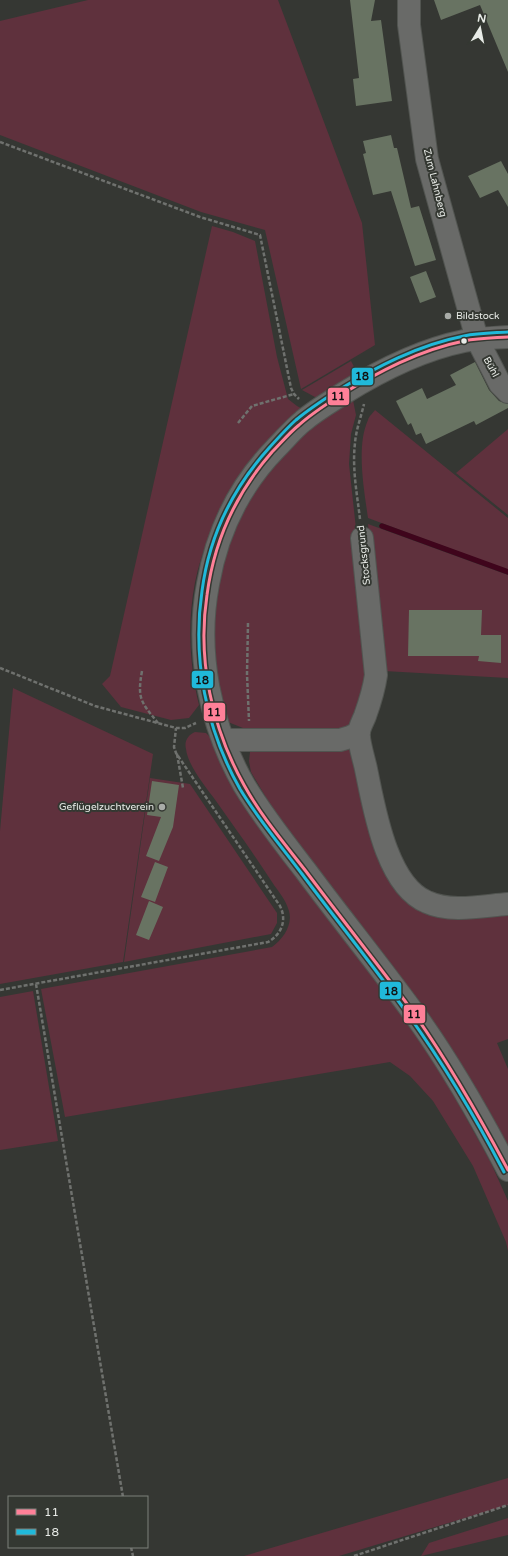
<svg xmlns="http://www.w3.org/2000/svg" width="508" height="1556" font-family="'Varela Round',sans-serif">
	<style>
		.green { fill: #5f313d }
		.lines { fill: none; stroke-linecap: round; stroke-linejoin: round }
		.stream { stroke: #3f051c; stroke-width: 5.5 }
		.building { fill: #687362 }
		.minor-casing { stroke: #515450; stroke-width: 24 }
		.path { stroke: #6f716e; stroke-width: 2.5; stroke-dasharray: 4 2; stroke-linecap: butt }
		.minor { stroke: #696a68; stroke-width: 22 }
		.bus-1-casing { stroke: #343832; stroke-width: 6 }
		.bus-2-casing { stroke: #343832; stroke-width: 6 }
		.bus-1 { stroke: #ff8098; stroke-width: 3 }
		.bus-2 { stroke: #20b9da; stroke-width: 3 }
		.poi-dot { fill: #a9aca8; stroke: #343832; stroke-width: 1.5 }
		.bus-dot { fill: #e8ebe7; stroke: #343832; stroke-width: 1.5 }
		.labels { text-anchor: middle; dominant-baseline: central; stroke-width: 4; stroke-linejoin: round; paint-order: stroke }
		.street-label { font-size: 10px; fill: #e8ebe7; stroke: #343832 }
		.poi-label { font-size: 10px; fill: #e8ebe7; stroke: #343832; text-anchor: start }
		.line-badge { stroke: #343832; stroke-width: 1.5 }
		.pale-badge-label { font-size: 11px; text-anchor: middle; font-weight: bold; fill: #111 }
	</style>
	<rect width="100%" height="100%" fill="#353733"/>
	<path class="green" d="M88,0h190l84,223 13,122 -74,44 -36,-159 -64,-18 -201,-77v-114z
		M212,226l21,6 22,9 22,116 11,42 9,7 9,5c-23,29 -46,59 -69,88 -8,11 -22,25 -27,36 -24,53 -24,116 -11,170l-10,13 -18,2 -50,-13 -19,-23 8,-8z
		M351,361l9,17 -37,19h-8l-13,-7z
		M353,400l3,15 -5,19 -2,30 11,102 8,120 -18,39 -7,4 -88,1 -12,-2 -15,-6 -10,-34 -7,-52 7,-66 33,-78 57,-64z
		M375,410l133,108v52l-140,-52c-4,-28 -12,-72 0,-98 1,-4 5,-7 7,-10z
		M508,429v86l-52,-42z
		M368,524l140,51v103l-124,-7z
		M13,688l140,66 -30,208 -123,22v-153z
		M195,732l11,1 5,5 92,148 81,105 54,76 52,94 18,40v50l-2,-9 -33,-76 -40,-65 -23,-25 -20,-14 -325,55 -24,-128 231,-42c11,-8 21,-22 17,-36 -3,-11 -11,-20 -17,-29 -18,-28 -37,-54 -56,-81 -10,-14 -28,-35 -30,-52 -2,-8 2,-14 9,-17z
		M354,741l48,153 106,17v128l-11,4 11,26v81l-18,-38 -44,-71 -126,-164 -46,-66 -23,-39 -2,-11 1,-9 6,-6z
		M150,778l40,6 87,129v10l-6,11 -147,28z
		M33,991l25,150 -58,9v-153z
		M508,1478v27l-169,51h-95z
		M508,1518v17l-87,21 8,-13z"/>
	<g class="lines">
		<path class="stream" d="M382,526l126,46"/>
	</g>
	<path class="building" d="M350,0h25l-4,21 10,-1 11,81 -36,5 -3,-27 6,-1z
		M434,0h74v72l-28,-67 -39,15z
		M391,135l3,13h3l14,60 8,-2 17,54 -21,6 -24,-75 -18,4 -10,-41 3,-1 -3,-12z
		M501,161l7,13v33l-10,-17 -18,8 -12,-22z
		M426,271l10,26 -16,6 -10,-26z
		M475,362l14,28 10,11 9,3v4l-32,17 -2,-4 -48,23 -5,-11 -5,2 -5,-12 -3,2 -12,-24 26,-13 5,11 29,-14 -6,-10z
		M409,610h73l-1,25h20v28l-23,-2 1,-5h-71z
		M152,781l27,4 -6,42 -14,34 -13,-5 15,-39 -14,-2z
		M155,862l13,5 -13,35 -14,-5z
		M149,901l14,6 -14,33 -13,-5z"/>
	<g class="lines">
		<g class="minor-casing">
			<path id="minor" d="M409,0v25l18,134 50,180 23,45 8,8
				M508,337c-15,1 -29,1 -44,4 -44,9 -83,29 -120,52 -14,9 -28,17 -41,28 -10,8 -18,18 -27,27 -37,38 -59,84 -68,136 -13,68 2,141 36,201 18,30 40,58 61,85 37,50 77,99 113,149 34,48 63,99 90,151
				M362,538l14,137c-2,14 -6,27 -11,41 -2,5 -6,12 -6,17 -1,8 5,26 7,36 8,38 20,116 61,133 24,11 55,4 81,2
				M224,740h116l10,-3 8,-4"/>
		</g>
		<path class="path" d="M0,142l200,75 60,18 31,153 3,6 5,5
			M238,423l14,-17 42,-12
			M360,519c-3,-25 -8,-51 -5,-76 1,-13 6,-26 9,-39
			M248,623l-1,51 2,47
			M0,668l95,38 81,22h9l11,-5
			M142,671c-5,28 -1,31 16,52
			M177,754l6,34
			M36,984l87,513
			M0,990l268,-48c14,-8 19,-22 12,-36l-104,-153 -2,-6 2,-19
			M131,1547l2,9
			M354,1556l154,-51"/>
		<use href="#minor" class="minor"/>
		<g class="bus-1-casing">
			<path id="bus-1" d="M508,337c-15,1 -29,1 -44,4 -45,9 -86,31 -125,55 -14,9 -28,18 -40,29 -10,8 -18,18 -27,27 -36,41 -58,89 -65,143 -10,65 5,133 37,190 17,31 40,58 61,85 33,44 67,87 100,131 39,53 72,111 103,169"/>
		</g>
		<g class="bus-2-casing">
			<path id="bus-2" d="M504,1172c-31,-59 -65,-116 -105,-170 -31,-43 -65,-85 -97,-128 -21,-28 -44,-55 -62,-85 -34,-60 -48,-130 -38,-198 7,-54 31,-103 67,-143 9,-10 18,-20 27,-28 13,-11 27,-20 41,-29 39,-24 81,-46 127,-55 14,-3 29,-3 44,-4"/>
		</g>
		<use href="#bus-1" class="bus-1"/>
		<use href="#bus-2" class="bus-2"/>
	</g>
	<g class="poi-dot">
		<circle cx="448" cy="316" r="4"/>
		<circle cx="162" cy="807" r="4"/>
	</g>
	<circle class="bus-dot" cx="464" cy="341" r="3.5"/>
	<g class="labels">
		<g class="street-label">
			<text transform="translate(435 183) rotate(76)">Zum Lahnberg</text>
			<text transform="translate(491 367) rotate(62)">Bühl</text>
			<text transform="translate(364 555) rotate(-96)">Stocksgrund</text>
		</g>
		<g class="poi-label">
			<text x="456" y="316">Bildstock</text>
			<text x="154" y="807" text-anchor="end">Geflügelzuchtverein</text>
		</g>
	</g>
	<g class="line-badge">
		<rect x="351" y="367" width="23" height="19" rx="4" fill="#20b9da"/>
		<rect x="327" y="387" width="23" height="19" rx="4" fill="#ff8098"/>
		<rect x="191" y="670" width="23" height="19" rx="4" fill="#20b9da"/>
		<rect x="203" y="702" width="23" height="20" rx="4" fill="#ff8098"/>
		<rect x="379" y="981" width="23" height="19" rx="4" fill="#20b9da"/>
		<rect x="403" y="1004" width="23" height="20" rx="4" fill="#ff8098"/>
	</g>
	<g class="pale-badge-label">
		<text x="362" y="380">18</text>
		<text x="338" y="400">11</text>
		<text x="202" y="684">18</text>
		<text x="214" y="716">11</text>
		<text x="391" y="995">18</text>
		<text x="414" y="1018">11</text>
	</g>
	<rect x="8" y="1496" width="140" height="52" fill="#343832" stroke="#7c807a"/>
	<rect x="16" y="1509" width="20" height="6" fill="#ff8098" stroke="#7c807a"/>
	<text x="44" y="1516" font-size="12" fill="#e8ebe7">11</text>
	<rect x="16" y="1529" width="20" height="6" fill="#20b9da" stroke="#7c807a"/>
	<text x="44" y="1536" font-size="12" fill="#e8ebe7">18</text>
	<g transform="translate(480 28) rotate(10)" stroke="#343832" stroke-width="3" paint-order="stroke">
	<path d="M0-3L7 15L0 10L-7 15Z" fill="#e8ebe7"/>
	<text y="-6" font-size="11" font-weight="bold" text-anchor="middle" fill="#e8ebe7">N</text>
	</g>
</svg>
